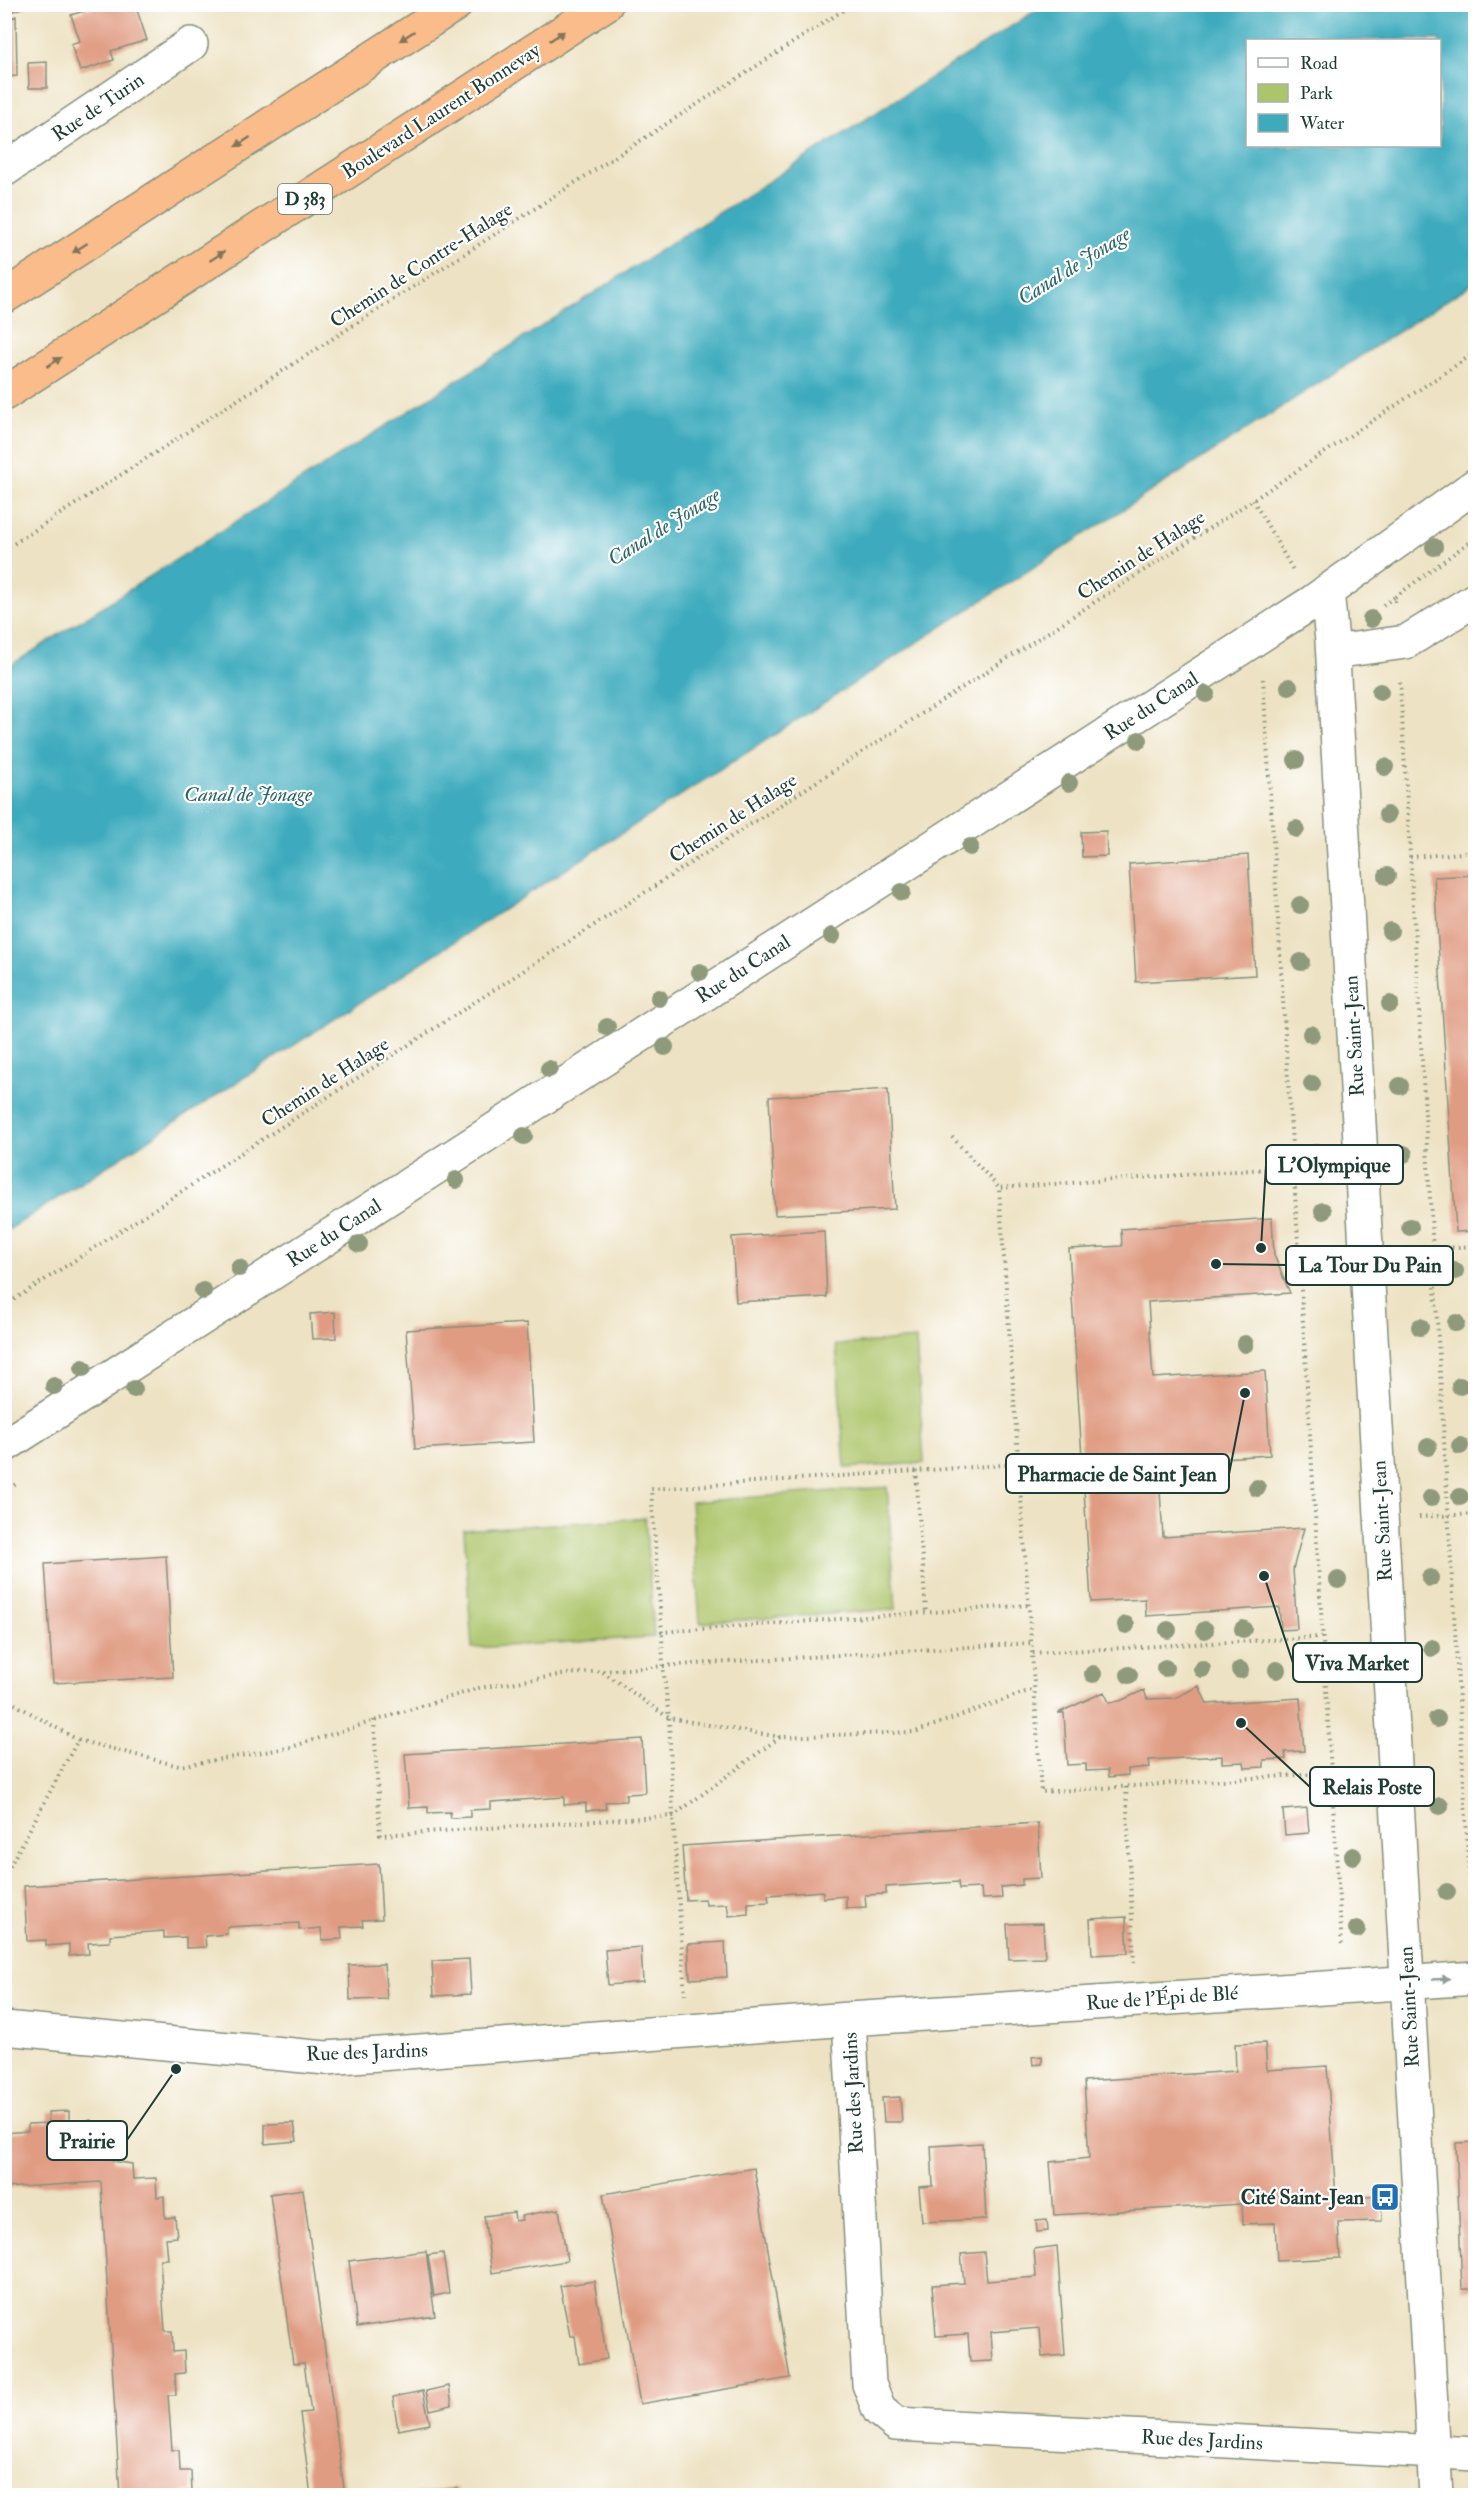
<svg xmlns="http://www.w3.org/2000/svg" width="1480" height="2500" font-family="'IM FELL Double Pica',serif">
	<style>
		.green { fill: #adc56a; stroke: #66814f; stroke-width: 1.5 }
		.water { fill: #3eabbd; stroke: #2e7478; stroke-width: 1.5; fill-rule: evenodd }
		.building { fill: #e09c83 }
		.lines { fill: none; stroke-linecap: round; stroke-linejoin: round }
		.minor-casing { stroke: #86907c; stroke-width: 36 }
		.highway-casing { stroke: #86907c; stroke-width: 36 }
		.path { stroke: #86907c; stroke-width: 4; stroke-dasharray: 1.5 4.5; stroke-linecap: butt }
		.minor { stroke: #fff; stroke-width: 33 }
		.highway { stroke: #f9bc8a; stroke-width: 33 }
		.tree { fill: #8f9a7c }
		.oneway { fill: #81765b }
		.oneway2 { fill: #8f9e9a }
		.labels { text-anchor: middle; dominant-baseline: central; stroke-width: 4.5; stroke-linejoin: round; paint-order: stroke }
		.shield { fill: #fff; stroke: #627771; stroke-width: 1.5 }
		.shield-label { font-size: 18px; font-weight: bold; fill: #1f3d34 }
		.street-label { font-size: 20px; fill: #1f3d34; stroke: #fff }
		.poi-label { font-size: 20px; font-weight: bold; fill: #1f3d34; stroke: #fff; text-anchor: end }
		.water-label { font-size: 21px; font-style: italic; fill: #2a6464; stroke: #fff }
		.leader { fill: none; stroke: #1f3d34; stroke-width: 2 }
		.callout-dot { fill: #1f3d34; stroke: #fff; stroke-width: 2 }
		.callout { fill: #fff; stroke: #1f3d34; stroke-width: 2 }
		.callout-label { font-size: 21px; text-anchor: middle; font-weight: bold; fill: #1f3d34 }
	</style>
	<rect width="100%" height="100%" fill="#fff"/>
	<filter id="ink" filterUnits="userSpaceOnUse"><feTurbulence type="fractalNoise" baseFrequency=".0167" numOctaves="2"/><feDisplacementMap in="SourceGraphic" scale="12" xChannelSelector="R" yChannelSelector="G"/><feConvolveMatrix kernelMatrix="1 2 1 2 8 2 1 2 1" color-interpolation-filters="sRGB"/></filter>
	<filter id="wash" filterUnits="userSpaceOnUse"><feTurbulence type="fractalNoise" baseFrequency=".008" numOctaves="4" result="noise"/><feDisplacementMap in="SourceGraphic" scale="24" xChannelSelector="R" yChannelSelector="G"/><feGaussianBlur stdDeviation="1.35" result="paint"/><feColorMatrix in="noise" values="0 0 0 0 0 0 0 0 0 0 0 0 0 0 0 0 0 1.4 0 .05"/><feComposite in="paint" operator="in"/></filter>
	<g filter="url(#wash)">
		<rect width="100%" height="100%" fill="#ede2c3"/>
		<path class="green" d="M916,1339l8,124 -79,5 -9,-123z
			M887,1487l9,122 -196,14 -9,-121z
			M645,1518l9,119 -182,11 -8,-118z"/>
		<path class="water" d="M1046,4l429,1v277l-1470,950v-563zM1248,40h192v106h-192z"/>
		<g id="blocks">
			<path class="building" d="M13,4h17v1l-17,6z
				M103,4h32l12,36 -36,11 3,9 -34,11 -9,-27 9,-3 -9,-26 13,-4 -1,-4 4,-1v3z
				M16,16l1,60 -13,1v-57z
				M47,62v26h-18l-1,-25z
				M1106,831l1,25 -25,1 -1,-25z
				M1248,855l7,120 -119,7 -7,-118z
				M1476,875v356l-20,1 -22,-355z
				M888,1089l7,120 -120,6 -6,-118z
				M1272,1218l2,37 16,38 -142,9 5,76 112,-7 5,84 -112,7 5,75 141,-9 -11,41 4,60 -16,1 -2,-23 -133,9 -1,-17 -54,3 -22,-353 53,-3 -1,-17z
				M824,1231l3,66 -91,5 -4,-65z
				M335,1312l1,26 -24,1 -2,-25z
				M527,1323l7,119 -119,7 -9,-119z
				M166,1556l7,121 -120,6 -8,-119z
				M1199,1686l8,18 93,-6 4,53 -19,1 1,7 -22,1v7l-19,1 -1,-6 -22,1v-7l-73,4 1,7 -22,2v6l-19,2 -1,-7 -22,1v-7l-19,1 -3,-52h-6l46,-21 5,10 11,-1 24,-11 3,9 28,-1z
				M642,1739l3,54 -19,1v7l-21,1 1,7 -20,2v-8l-22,2v-8l-73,5v7l-21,1v7l-19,1 -1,-6 -22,1v-6l-19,1 -4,-54z
				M1307,1808l2,25 -24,2 -2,-25z
				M1038,1823l3,55 -19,1v6l-21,2 1,11 -20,1 -1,-11 -22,1 -1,-7 -72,5v7l-21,1 1,12 -20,1v-12l-23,2v-7l-55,4 1,7 -21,1v11l-19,2 -2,-12 -21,1 -1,-6 -19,1 -4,-54z
				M379,1864l3,55 -20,1 1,6 -22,1 1,12 -20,1 -1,-12 -22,2v-7l-72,4v7l-22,2 1,11 -20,1v-11l-22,1v-7l-54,4v7l-22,1 1,11 -20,2v-12l-23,2v-6l-19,1 -3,-55z
				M1126,1917l2,36 -36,2 -2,-36z
				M1043,1923l2,35 -36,1 -2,-35z
				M725,1942l2,35 -37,2 -2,-35z
				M641,1947l2,35 -35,3 -3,-35z
				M469,1959l2,35 -37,2 -2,-35z
				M384,1964l3,35 -37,1 -1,-35z
				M1265,2043l2,27 60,-4 9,133 45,-3 1,25 -44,1 2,36 -63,3 -2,-38 -32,1 -1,-20 -188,11 -4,-53 39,-4 -5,-77 152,-10 -1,-27z
				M1042,2056v8l-9,1 -1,-8z
				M900,2097l2,25h-18l-2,-24z
				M69,2111v11l22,-2v8l20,-2 2,35 19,3 1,15 23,-1 1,19 7,-1 1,22 10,-1 2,20 -11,1 2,21h-8l5,72h7l1,21 11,-1 1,22 -10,1 1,21h-8l4,55h7l1,21h11l1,20 -10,1v4h-62l-19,-314 -97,6v-55l24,-2v-7l21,-1 -1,-11z
				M294,2123l3,18 -32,3v-20z
				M1476,2142v147h-14l-6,-146z
				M982,2143l4,76 -64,3 -3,-35 14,-1 -2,-40z
				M754,2168l36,210 -150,26 -37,-210z
				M303,2189l42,307h-34l-11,-83 11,-1 -7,-49 -11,1 -23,-170z
				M559,2209l8,52 -75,12 -8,-57 30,-4 1,9 7,-1 -1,-4z
				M1047,2220l1,11 -11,1 -1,-11z
				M1057,2246l8,109 -23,2 -2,-29 -49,4 2,29 -23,1 -2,-28 -32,2 -4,-51 32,-2 -3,-29 23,-2 3,29 49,-4 -2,-28z
				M426,2251l9,65 -78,11 -8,-66z
				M443,2253l6,40 -15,3 -6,-41z
				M594,2281l13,78 -28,5 -4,-28h-5l-10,-50z
				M449,2386l3,19 -22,5 -4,-19z
				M423,2391l7,33 -32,6 -5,-33z
				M457,2488l1,8h-48v-2z"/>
		</g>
	</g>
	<g filter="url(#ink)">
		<use href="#blocks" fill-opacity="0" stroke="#86907c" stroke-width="1.5"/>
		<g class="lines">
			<g class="minor-casing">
				<path id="minor" d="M4,170l187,-126
					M1327,591l5,50 104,1855
					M1333,652l73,-10 70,-43
					M4,1446l1310,-845 162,-116
					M849,2019l20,365 10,26 17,14 580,30
					M4,2028l322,30 523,-39 627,-41"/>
			</g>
			<g class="highway-casing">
				<path id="highway" d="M4,297l452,-293
					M4,394l602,-390"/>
			</g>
			<path class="path" d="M1253,500l40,70
				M4,550l849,-546
				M1395,597l81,-60
				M1383,605l12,-8v8
				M1263,679l79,1269
				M1400,682l73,1259
				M1410,857l66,-5
				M952,1137l47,51
				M1404,1250l72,-4
				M4,1306l1249,-806 223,-148
				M1018,1464l-367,25 11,143 367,-27
				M916,1471l10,142
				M4,1492l15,-10
				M1419,1517l57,-3
				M1322,1637l-290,16 9,139 289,-19
				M1032,1653l-33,-465 294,-21
				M603,1672l66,46 111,19 135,-5 119,-43
				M4,1698l74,42
				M374,1720l6,115 293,-19 107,-79
				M1126,1787l8,176
				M4,1877l74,-137 101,26 109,-18 191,-60 88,-14 96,-8 -1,-34
				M685,1995l-12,-179 -4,-98 -6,-52 368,-23"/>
			<use href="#minor" class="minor"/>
			<use href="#highway" class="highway"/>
		</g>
		<g class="tree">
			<circle cx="1434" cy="547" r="9"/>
			<circle cx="1371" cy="619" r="9"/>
			<circle cx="1289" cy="687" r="9"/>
			<circle cx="1380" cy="692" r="9"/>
			<circle cx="1206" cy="694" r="9"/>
			<circle cx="1139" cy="740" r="9"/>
			<circle cx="1296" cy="760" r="9"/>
			<circle cx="1385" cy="767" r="9"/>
			<circle cx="1069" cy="783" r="9"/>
			<circle cx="1387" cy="815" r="9"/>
			<circle cx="1296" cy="829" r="9"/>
			<circle cx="970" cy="847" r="9"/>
			<circle cx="1387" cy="876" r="9"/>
			<circle cx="902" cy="892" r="9"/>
			<circle cx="1300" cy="905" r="9"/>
			<circle cx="1390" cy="931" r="9"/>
			<circle cx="832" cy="936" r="9"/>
			<circle cx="1301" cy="962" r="9"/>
			<circle cx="700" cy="972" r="9"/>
			<circle cx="659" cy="998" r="9"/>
			<circle cx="1390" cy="1004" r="9"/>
			<circle cx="607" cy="1027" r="9"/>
			<circle cx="1311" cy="1034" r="9"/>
			<circle cx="665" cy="1047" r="9"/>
			<circle cx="549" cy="1069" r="9"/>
			<circle cx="1312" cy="1084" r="9"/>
			<circle cx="1400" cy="1086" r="9"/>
			<circle cx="524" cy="1136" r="9"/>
			<circle cx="1316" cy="1153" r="9"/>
			<circle cx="1404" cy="1154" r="9"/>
			<circle cx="456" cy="1180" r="9"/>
			<circle cx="1323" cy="1211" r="9"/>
			<circle cx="1410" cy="1227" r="9"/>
			<circle cx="359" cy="1244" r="9"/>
			<circle cx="239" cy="1268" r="9"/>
			<circle cx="1455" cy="1271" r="9"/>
			<circle cx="203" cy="1291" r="9"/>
			<circle cx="1456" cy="1323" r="9"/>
			<circle cx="1420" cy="1327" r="9"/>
			<circle cx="1245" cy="1344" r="9"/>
			<circle cx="83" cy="1368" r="9"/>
			<circle cx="54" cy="1386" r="9"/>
			<circle cx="1460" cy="1386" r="9"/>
			<circle cx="134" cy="1389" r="9"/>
			<circle cx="1460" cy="1446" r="9"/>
			<circle cx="1428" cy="1447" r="9"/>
			<circle cx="1257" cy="1488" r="9"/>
			<circle cx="1460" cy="1497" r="9"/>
			<circle cx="1431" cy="1498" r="9"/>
			<circle cx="1430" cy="1578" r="9"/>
			<circle cx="1338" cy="1580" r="9"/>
			<circle cx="1126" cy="1625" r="9"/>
			<circle cx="1243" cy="1629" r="9"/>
			<circle cx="1168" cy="1630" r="9"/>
			<circle cx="1205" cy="1630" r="9"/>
			<circle cx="1432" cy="1648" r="9"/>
			<circle cx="1165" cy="1668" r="9"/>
			<circle cx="1202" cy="1669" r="9"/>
			<circle cx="1240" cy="1670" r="9"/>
			<circle cx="1277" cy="1670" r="9"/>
			<circle cx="1093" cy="1674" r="9"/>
			<circle cx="1129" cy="1675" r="9"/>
			<circle cx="1437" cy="1719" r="9"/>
			<circle cx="1440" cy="1806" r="9"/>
			<circle cx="1353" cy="1856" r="9"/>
			<circle cx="1447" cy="1892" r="9"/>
			<circle cx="1357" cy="1929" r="9"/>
		</g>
		<defs><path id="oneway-solid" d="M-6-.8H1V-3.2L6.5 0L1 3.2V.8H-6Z" transform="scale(1.5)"/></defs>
		<g class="oneway">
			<use href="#oneway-solid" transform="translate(407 36) rotate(147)"/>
			<use href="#oneway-solid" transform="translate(557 36) rotate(-33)"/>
			<use href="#oneway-solid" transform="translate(243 142) rotate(147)"/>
			<use href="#oneway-solid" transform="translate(80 248) rotate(147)"/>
			<use href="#oneway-solid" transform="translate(217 256) rotate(-33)"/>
			<use href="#oneway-solid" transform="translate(54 362) rotate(-33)"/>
		</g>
		<use class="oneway2" href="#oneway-solid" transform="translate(1441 1979) rotate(-3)"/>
	</g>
	<defs>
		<g id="bus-square" transform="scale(1.5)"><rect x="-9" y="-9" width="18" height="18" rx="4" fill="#1f6fb2" stroke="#fff"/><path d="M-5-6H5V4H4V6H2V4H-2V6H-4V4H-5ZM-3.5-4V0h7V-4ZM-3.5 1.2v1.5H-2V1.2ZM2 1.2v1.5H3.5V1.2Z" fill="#fff"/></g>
	</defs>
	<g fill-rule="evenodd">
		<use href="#bus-square" x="1385" y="2197"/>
	</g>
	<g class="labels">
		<rect class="shield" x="278" y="184" width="54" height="30" rx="4.5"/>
		<g class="shield-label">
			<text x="305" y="199">D 383</text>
		</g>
		<g class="street-label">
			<text transform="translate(98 107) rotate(-34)">Rue de Turin</text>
			<text transform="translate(441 111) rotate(-33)">Boulevard Laurent Bonnevay</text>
			<text transform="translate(421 265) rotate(-33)">Chemin de Contre-Halage</text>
			<text transform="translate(1141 555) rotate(-33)">Chemin de Halage</text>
			<text transform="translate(1151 706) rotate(-33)">Rue du Canal</text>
			<text transform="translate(733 818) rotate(-33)">Chemin de Halage</text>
			<text transform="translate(743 969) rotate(-33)">Rue du Canal</text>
			<text transform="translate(1354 1036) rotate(-93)">Rue Saint-Jean</text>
			<text transform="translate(325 1082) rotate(-33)">Chemin de Halage</text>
			<text transform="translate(334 1233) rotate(-33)">Rue du Canal</text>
			<text transform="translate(1382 1521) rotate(-93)">Rue Saint-Jean</text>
			<text transform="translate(1162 1998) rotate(-4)">Rue de l'Épi de Blé</text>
			<text transform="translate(1409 2007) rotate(-93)">Rue Saint-Jean</text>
			<text transform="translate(367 2052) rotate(-2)">Rue des Jardins</text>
			<text transform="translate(853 2093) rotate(-93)">Rue des Jardins</text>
			<text transform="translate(1202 2440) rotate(3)">Rue des Jardins</text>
		</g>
		<g class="poi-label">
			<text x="1364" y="2197">Cité Saint-Jean</text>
		</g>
		<g class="water-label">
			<text transform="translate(1074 266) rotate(-32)">Canal de Jonage</text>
			<text transform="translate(664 527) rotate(-32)">Canal de Jonage</text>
			<text x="248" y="794">Canal de Jonage</text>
		</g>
	</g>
	<path class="leader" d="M1261 1248L1266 1165M1216 1264L1286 1265M1245 1393L1229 1474M1264 1576L1293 1663M1241 1723L1310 1787M176 2069L127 2140"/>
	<g class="callout-dot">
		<circle cx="1261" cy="1248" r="6"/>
		<circle cx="1216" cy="1264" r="6"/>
		<circle cx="1245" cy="1393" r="6"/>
		<circle cx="1264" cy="1576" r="6"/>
		<circle cx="1241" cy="1723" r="6"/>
		<circle cx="176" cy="2069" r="6"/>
	</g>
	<g class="callout">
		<rect x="1266" y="1145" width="137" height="39" rx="6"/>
		<rect x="1286" y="1246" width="167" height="39" rx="6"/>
		<rect x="1006" y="1454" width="223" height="39" rx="6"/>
		<rect x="1293" y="1643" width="129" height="39" rx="6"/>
		<rect x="1310" y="1767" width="124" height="39" rx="6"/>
		<rect x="47" y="2121" width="80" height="39" rx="6"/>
	</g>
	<g class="callout-label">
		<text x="1334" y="1172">L'Olympique</text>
		<text x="1370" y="1272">La Tour Du Pain</text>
		<text x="1117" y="1481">Pharmacie de Saint Jean</text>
		<text x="1357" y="1670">Viva Market</text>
		<text x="1372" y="1794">Relais Poste</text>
		<text x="87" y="2148">Prairie</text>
	</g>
	<rect width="1480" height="2500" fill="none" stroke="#fff" stroke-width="24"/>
	<rect x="1246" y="39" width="195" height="108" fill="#ffffff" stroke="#a5b1ae" stroke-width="1.5"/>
	<rect x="1258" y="58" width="30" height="9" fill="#ffffff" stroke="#a5b1ae" stroke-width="1.5"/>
	<text x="1300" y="69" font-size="18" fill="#1f3d34">Road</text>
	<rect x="1258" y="84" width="30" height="18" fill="#adc56a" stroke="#a5b1ae" stroke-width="1.5"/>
	<text x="1300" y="99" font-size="18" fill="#1f3d34">Park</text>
	<rect x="1258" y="114" width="30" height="18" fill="#3eabbd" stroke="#a5b1ae" stroke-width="1.5"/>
	<text x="1300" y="129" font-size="18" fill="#1f3d34">Water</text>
</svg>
